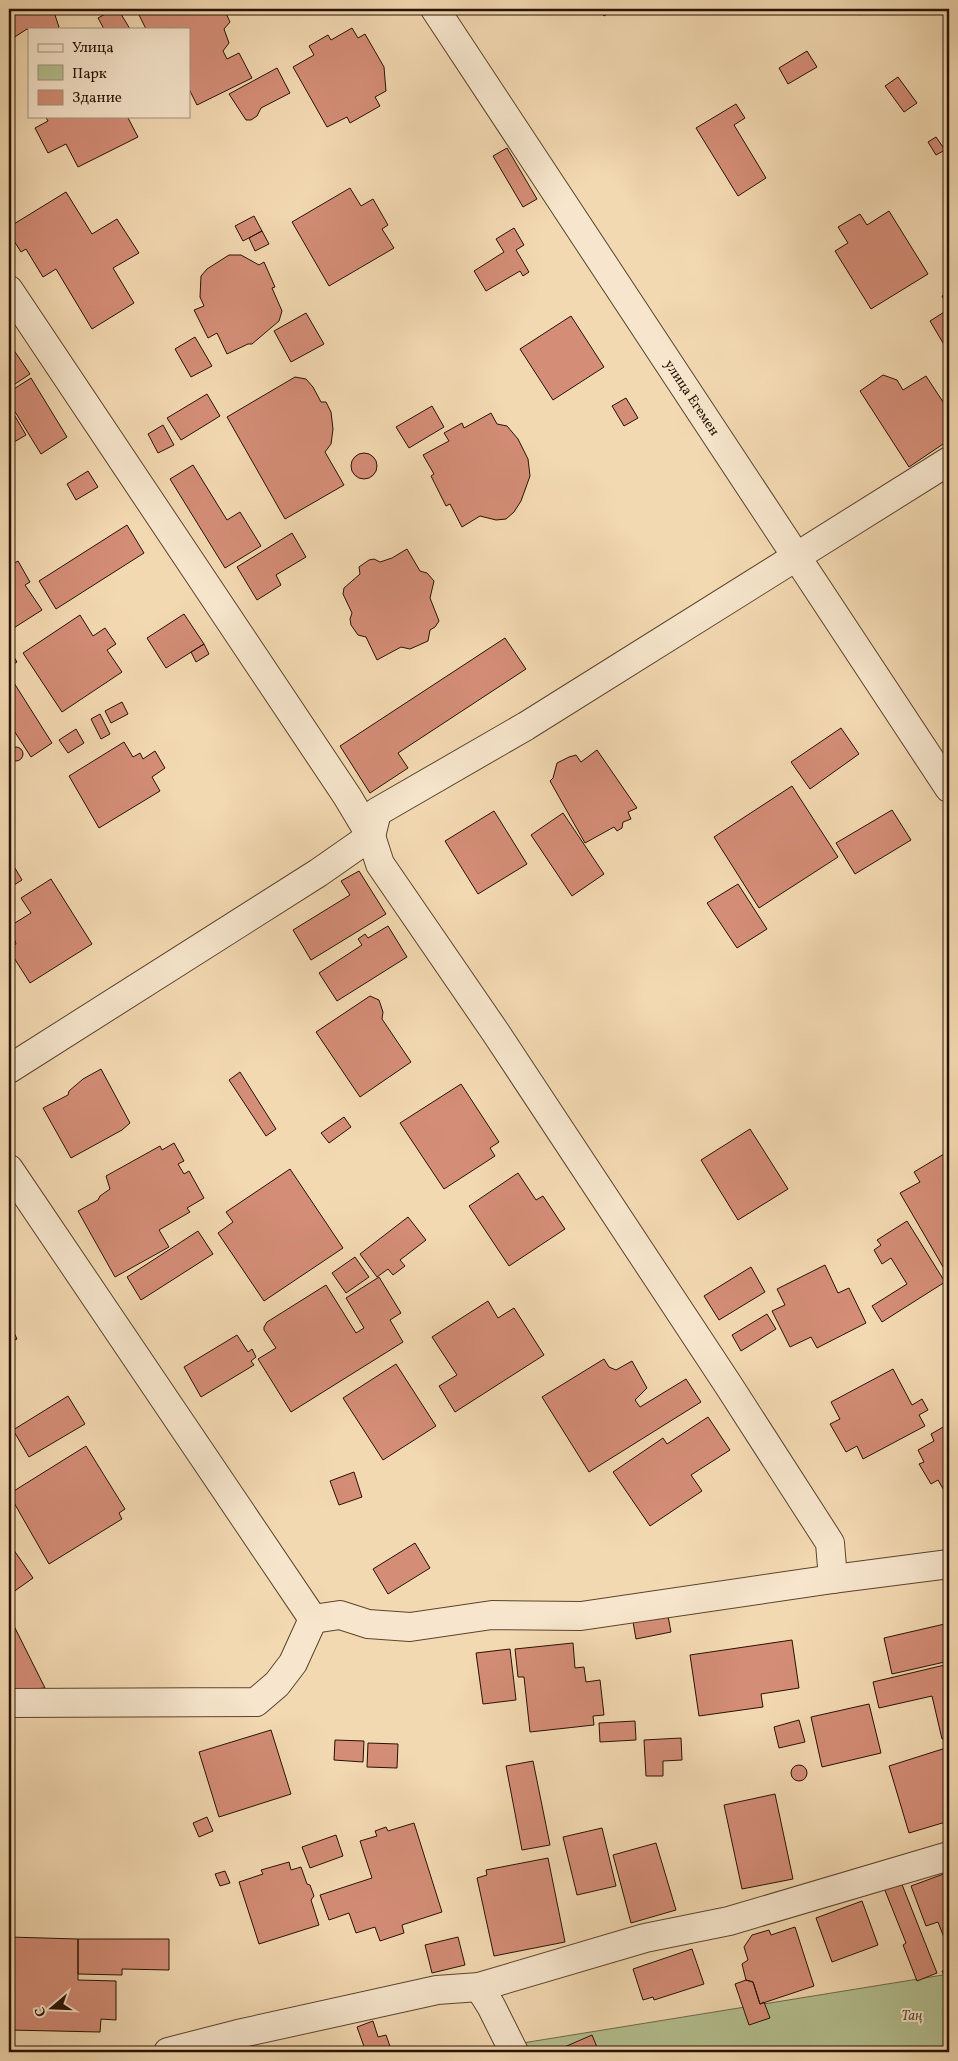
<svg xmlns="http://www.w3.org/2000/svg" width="958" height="2061" font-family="Vollkorn,serif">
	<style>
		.green { fill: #b4c091; stroke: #6e6948 }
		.building { fill: #d48d77; stroke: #281200 }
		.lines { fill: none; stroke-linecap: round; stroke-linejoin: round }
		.street-casing { stroke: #5b442c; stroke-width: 30 }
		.street { stroke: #f7e6cd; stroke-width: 28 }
		.labels { text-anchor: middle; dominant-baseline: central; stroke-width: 4; stroke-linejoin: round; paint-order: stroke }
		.street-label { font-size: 14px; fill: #281200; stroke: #f7e6cd }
		.park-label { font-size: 14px; font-style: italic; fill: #594f33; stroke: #f7e6cd }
	</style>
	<rect width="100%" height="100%" fill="#f3d9b2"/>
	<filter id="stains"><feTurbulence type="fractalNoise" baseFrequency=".004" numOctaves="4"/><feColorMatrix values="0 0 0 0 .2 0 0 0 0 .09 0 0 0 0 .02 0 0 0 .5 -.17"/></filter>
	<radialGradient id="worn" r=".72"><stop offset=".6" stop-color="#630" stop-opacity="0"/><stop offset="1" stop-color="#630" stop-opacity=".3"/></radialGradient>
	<path class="green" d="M949,1974v78h-482z"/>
	<path class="building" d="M9,9h56l-10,6 4,12 -2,2h-28v2l-2,-2 -17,11z
		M114,9h4l12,20h-26l-6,-11z
		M136,9h88l6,13 -6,7 5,14 -6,8 4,8 12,-6 13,25 -55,27 -8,-16v-60h-43z
		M599,9h16l-11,7z
		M856,9h13l-10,6z
		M352,28l6,10 7,-4 19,33 2,24 -11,6 5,9 -30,17 -3,-6 -20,10 -34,-60 21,-12 -5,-9 19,-11 3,5z
		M807,51l10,16 -29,17 -9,-16z
		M277,68l13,25 -29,15 -4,8 -6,4h-5l-17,-26z
		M898,77l19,26 -13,9 -19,-26z
		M736,104l9,14 -11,7 32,53 -28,18 -42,-68z
		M45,116h82l11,21 -60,30 -12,-23 -18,9 -13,-25 13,-7z
		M936,137l9,13 -9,5 -8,-13z
		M507,148l30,51 -14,8 -30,-51z
		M350,188l11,18 12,-7 15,26 -6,4 12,19 -65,38 -37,-64z
		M66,192l26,42 25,-15 22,34 -26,15 21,35 -42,26 -36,-60 -13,8 -17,-28 -5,3 -12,-19v-6z
		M889,211l39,63 -57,35 -36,-58 13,-8 -10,-16 22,-13 7,11z
		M254,216l8,15 -19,10 -8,-15z
		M514,228l10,17 -8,5 13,22 -6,4 -3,-5 -34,20 -12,-20 30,-19 -8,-13z
		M262,231l7,13 -14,7 -6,-13z
		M229,255h12l18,10 5,-3 11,25 -3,1 10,23 -3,10 -27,23h-4l-21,10 -10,-21 -9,5 -14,-28 10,-4 -4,-9 1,-21 6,-7z
		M949,292v61l-19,-32 19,-12 -7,-13z
		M306,313l18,31 -33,18 -17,-31z
		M571,316l33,51 -51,33 -33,-51z
		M195,337l17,29 -21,11 -16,-28z
		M11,346l19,28 -21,14v-41z
		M883,375l14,5 6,10 23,-14 23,35v29l-40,27 -49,-76z
		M295,377l11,2 7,8 8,15h5l5,10 2,17 -2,15 -6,8 19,33 -59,34 -58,-102z
		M31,378l36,59 -26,17 -32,-52v-10z
		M207,394l13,22 -39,24 -14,-22z
		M626,398l12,20 -14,8 -12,-20z
		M9,406l17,29 -17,10z
		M432,406l12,21 -35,21 -13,-21z
		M491,413l6,11 10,2 11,13 10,20 2,17 -9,25 -7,11 -8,7 -10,1 -16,-4 -18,11 -12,-23 -4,2 -15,-30 3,-2 -11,-19 26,-14 -5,-8 18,-10 2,5z
		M163,425l11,20 -16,8 -10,-19z
		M351 466a13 13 0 1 1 26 0a13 13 0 1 1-26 0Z
		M193,465l34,55 13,-8 21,34 -36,22 -55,-89z
		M88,471l10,16 -22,13 -9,-16z
		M127,525l17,28 -88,56 -17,-28z
		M292,533l14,24 -30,18 5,10 -24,15 -20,-33z
		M407,549l13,22 7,2 7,8 -4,17 9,23 -4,6 -5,3 -2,11 -18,8 -9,-2 -24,13 -11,-23 -8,-2 -7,-10 -1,-6 2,-6 -9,-19 1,-6 16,-14 -1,-7 10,-7 5,-1 6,3 12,-4z
		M18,561l12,21 -5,3 17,25 -33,21v-69l2,3z
		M184,614l20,30 -38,24 -19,-30z
		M80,615l13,21 12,-8 11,16 -9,6 15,22 -60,40 -39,-59z
		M505,638l21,31 -128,84 10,15 -38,25 -30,-47z
		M204,644l5,10 -13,8 -5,-10z
		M9,649l8,13 -8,5z
		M9,675l43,68 -21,14 -22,-34z
		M122,702l6,12 -17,9 -6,-12z
		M100,714l10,20 -9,5 -10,-20z
		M841,728l18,26 -49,35 -19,-27z
		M76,729l8,14 -16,10 -9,-13z
		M124,742l9,15 7,-4 3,6 12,-8 10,17 -13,9 8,14 -61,37 -30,-52z
		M9 754a7 7 0 1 1 14 0a7 7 0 1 1-14 0Z
		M597,750l40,58 -9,4 3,7 -8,3 -1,6 -5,3 -3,-4 -29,16 -35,-62 3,-3 4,-15 12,-6 7,-2 5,7z
		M792,786l46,71 -79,51 -45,-71z
		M892,810l19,30 -56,34 -19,-31z
		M494,811l33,53 -49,30 -33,-53z
		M563,813l41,61 -32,22 -41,-61z
		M9,858l13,22 -13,8z
		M359,871l27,43 -75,46 -18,-30 57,-35 -9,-14z
		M51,879l41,65 -62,39 -21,-33 7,-6 -6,-18 21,-13 -10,-15z
		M738,884l29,45 -30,19 -30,-45z
		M388,926l19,31 -70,44 -18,-28 43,-28 -4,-6 7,-5 3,4z
		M370,996l9,4 4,12 -1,7 29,43 -51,35 -44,-65z
		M101,1069l29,54 -8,7 -51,28 -28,-50 25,-13 1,-4 14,-12z
		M240,1072l36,57 -10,7 -37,-56z
		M461,1084l38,58 -9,6 5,8 -51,33 -44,-66z
		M344,1117l7,10 -22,16 -8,-10z
		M750,1129l38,60 -50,31 -37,-60z
		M174,1143l10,18 -6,3 6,10 5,-3 15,27 -17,10 3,4 -31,18 10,17 -54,30 -37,-66 20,-11 2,-4 10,-7 -4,-13 54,-30 2,4z
		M949,1151v119l-3,2 -46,-79 20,-11 -6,-10z
		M290,1169l53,79 -79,53 -46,-68 15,-11 -7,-10z
		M518,1173l18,27 7,-4 22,33 -56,37 -40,-60z
		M408,1217l18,23 -26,20 5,6 -12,9 -5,-6 -11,8 -17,-23z
		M907,1221l38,61 -63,40 -10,-16 35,-22 -16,-26 -9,6 -8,-14 7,-5 -4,-5z
		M198,1231l15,23 -72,46 -14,-23z
		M355,1257l14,20 -23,16 -14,-20z
		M825,1265l13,28 11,-5 17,35 -49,25 -6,-11 -21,10 -18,-36 13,-6 -8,-16z
		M751,1267l14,25 -46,28 -15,-24z
		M379,1277l22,36 -11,7 13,22 -112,70 -33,-53 18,-11 -12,-18v-3l3,-5 59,-37 30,48 8,-5 -18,-30z
		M488,1301l10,17 16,-10 30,47 -89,57 -16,-26 18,-11 -25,-38z
		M767,1314l9,15 -35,22 -9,-16z
		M9,1322l8,17 -8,3z
		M237,1335l11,17 4,-3 4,8 -5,4 3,4 -53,32 -17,-30z
		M604,1359l5,8 7,3 16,-9 15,27 -12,12 5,7 46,-28 15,23 -112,70 -47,-75z
		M396,1364l40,62 -53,34 -40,-62z
		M893,1369l19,36 10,-6 6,11 -9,5 6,11 -62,33 -6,-13 -11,6 -16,-28 10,-5 -9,-17z
		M68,1396l17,28 -56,33 -16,-27z
		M708,1417l22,33 -39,25 11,16 -52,35 -37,-54 50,-34 4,6z
		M945,1426l4,7v66l-11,-19 -7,4 -12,-20 5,-2 -6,-12 16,-9 -3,-7z
		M86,1446l39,63 -6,4 3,6 -73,45 -40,-70z
		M354,1472l8,25 -23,8 -9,-24z
		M9,1543l24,35 -24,17z
		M415,1543l15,25 -42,26 -15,-25z
		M668,1616l3,16 -35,7 -3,-17z
		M949,1623v38l-57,13 -8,-36z
		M14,1626l31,62 -36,3v-64z
		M792,1640l7,48 -38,6 2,13 -64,9 -9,-61z
		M573,1643l2,25 9,-1 2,15 14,-2 4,35 -11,1 1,9 -64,7 -6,-55h-6l-3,-28z
		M510,1649l6,51 -33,4 -7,-51z
		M949,1664v73l-7,2 -10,-43 -53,12 -6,-26z
		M869,1704l12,49 -59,14 -11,-50z
		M799,1720l6,22 -26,6 -5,-21z
		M635,1721l1,19 -36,2 -1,-19z
		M271,1730l20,64 -72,23 -20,-65z
		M681,1738l1,22 -19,1v15h-17l-2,-36z
		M335,1740l29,1 -1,21 -29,-2z
		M368,1743l30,1 -1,24 -30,-1z
		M949,1747v74l-40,12 -20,-67z
		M533,1761l17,84 -28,5 -16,-84z
		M791 1773a8 8 0 1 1 16 0a8 8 0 1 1-16 0Z
		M775,1794l18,85 -51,10 -18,-84z
		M207,1817l6,14 -14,6 -6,-14z
		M414,1823l28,89 -40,13 2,8 -24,8 -5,-14 -19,6 -7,-20 -20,7 -9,-25 52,-17 -12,-37 17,-5 -2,-5 11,-4 2,4z
		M602,1828l14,58 -39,9 -14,-58z
		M336,1835l7,21 -33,12 -8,-21z
		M656,1843l20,67 -45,13 -18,-68z
		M548,1858l17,84 -71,14 -17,-78 10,-3 -1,-5z
		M289,1862l2,8 10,-3 6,17 3,1 4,11 -3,4 8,25 -60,19 -20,-62 24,-8 -2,-4z
		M225,1871l5,12 -10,3 -5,-12z
		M949,1872v76h-1l-10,-26 -12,4 -15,-40z
		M901,1882l36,91 -20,8 -14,-36 3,-2 -22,-55z
		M862,1901l16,44 -46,17 -16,-44z
		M795,1927l19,59 -54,18 -7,-22 -7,-2 -4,-16 6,-4 -4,-13 8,-12 17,-5 2,5z
		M9,1937l69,2v41l38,1v39l-15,-1 -1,13 -91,-2z
		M458,1937l7,28 -33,8 -7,-28z
		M78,1939h91v31l-47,-1v6l-44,-1z
		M692,1949l12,35 -50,16 -1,-3 -10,3 -10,-31z
		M949,1968v18l-7,-15z
		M746,1980l7,2 7,22 4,-2 6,16 -21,7 -14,-41z
		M373,2021l5,16 8,-2 6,17h-26l-9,-25z
		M592,2035l7,17h-46z"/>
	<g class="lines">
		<g class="street-casing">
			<g id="street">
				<path id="s1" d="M435,9l514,779"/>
				<path d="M9,290l338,506 24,40 9,28 116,169 233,353 101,157 3,36"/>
				<path d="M9,1069l309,-196 53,-37 6,-24 149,-86 423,-265"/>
				<path d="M9,1169l304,450"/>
				<path d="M313,1619l27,-4 28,9 42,3 82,-12 89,1 252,-37 116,-15"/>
				<path d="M9,1703l247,-1 21,-18 16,-21 20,-44"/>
				<path d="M479,1987l12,19 23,46"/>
				<path d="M168,2052l70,-18 199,-44 42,-3 166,-49 84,-17 220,-65"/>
			</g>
		</g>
		<use href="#street" class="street"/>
	</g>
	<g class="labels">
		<g class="street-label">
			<text stroke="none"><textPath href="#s1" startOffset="466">улица Егемен</textPath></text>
		</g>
		<g class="park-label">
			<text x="912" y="2016">Таң</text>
		</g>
	</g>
	<rect width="958" height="2061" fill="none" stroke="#f3d9b2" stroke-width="30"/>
	<rect x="10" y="10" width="938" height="2041" fill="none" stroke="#281200" stroke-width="2.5"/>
	<rect x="15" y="15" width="928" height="2031" fill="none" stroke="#281200"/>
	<rect x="28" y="28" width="162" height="90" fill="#f7e6cd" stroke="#a4917b"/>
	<rect x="38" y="44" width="25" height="8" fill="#f7e6cd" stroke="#a4917b"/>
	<text x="72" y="52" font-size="15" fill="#281200">Улица</text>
	<rect x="38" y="65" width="25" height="15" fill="#b4c091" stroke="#a4917b"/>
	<text x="72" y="78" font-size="15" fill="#281200">Парк</text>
	<rect x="38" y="90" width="25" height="15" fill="#d48d77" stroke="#a4917b"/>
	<text x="72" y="102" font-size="15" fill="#281200">Здание</text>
	<g transform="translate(52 2008) rotate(251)" stroke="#f7e6cd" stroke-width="4" paint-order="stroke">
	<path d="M0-4L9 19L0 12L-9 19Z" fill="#281200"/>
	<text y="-8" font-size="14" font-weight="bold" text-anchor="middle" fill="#281200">С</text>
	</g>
	<rect width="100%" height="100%" filter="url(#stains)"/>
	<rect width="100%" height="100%" fill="url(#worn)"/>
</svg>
